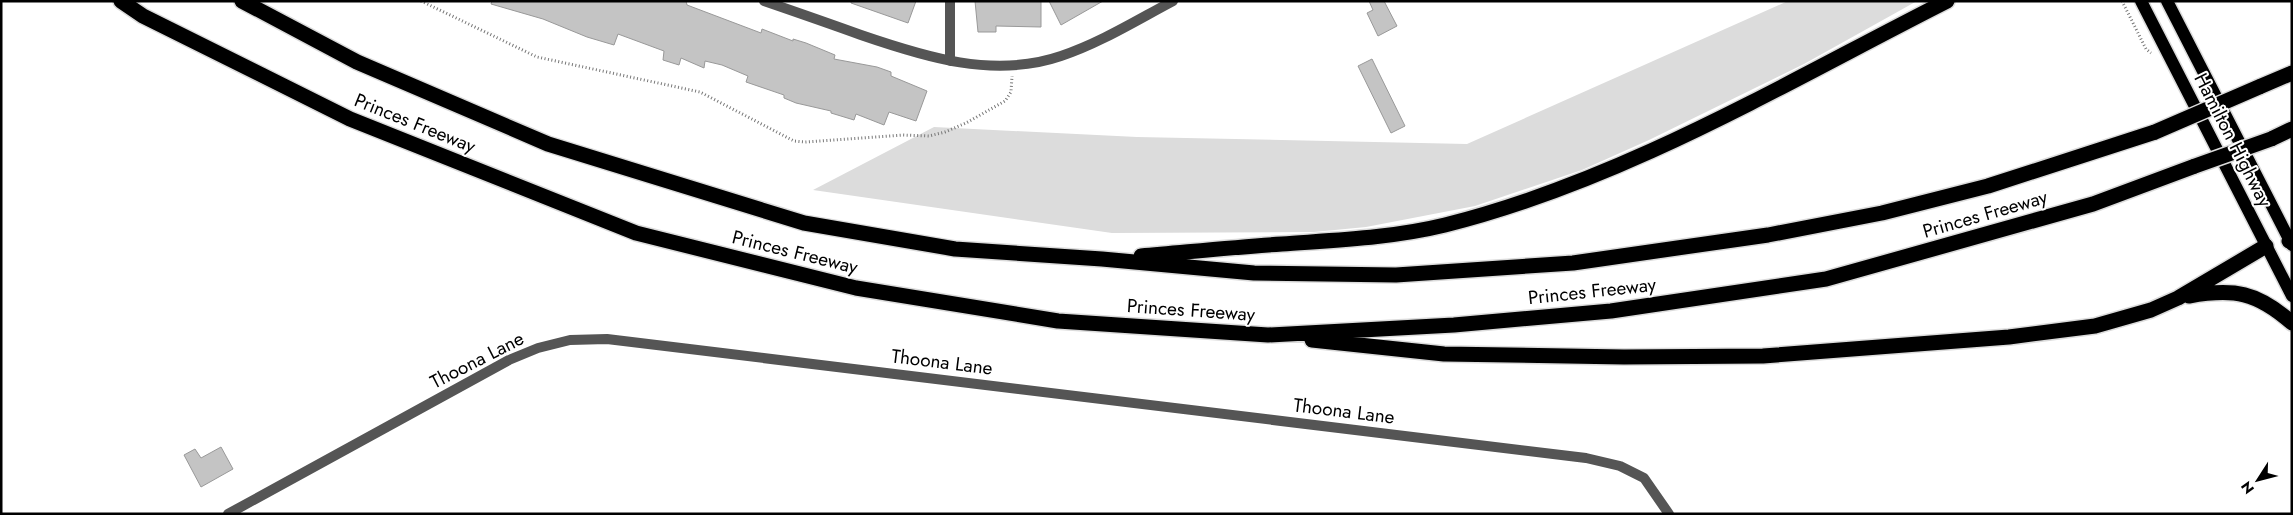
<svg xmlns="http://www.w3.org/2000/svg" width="2293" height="515" font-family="Jost,sans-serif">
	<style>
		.green { fill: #dcdcdc }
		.building { fill: #c4c4c4; stroke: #999 }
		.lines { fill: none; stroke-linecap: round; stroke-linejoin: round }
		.primary-casing { stroke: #dbdbdb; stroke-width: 15 }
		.highway-casing { stroke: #dbdbdb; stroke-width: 18 }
		.path { stroke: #777; stroke-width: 3; stroke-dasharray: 1 2.5; stroke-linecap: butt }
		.street { stroke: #555; stroke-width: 10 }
		.primary { stroke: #000; stroke-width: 12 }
		.highway { stroke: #000; stroke-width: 15 }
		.highway-bridge-casing { stroke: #dbdbdb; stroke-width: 18; stroke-linecap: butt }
		.highway-bridge { stroke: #000; stroke-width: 15 }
		.labels { text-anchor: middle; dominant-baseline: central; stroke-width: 4; stroke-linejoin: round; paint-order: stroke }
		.street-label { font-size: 19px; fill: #000; stroke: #fff }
	</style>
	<rect width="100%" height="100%" fill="#fff"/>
	<path class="green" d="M1788,1h129l-113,63 -155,76 -67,30 -107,36 -109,21 -52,5 -202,1 -299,-43 121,-63 203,10 330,7z"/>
	<path class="building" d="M492,1h194l1,4 74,28 1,-4 31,12v-2l13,4 29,12 -1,4 43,8 14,5v4l36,15 -11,30 -27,-9 -5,13 -28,-11 -2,6 -23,-7v-2l-35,-8 -12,-5v-3l-38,-13 2,-6 -26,-11 -17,-4 -1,7 -23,-10 -2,7 -16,-5 1,-9 -46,-17 -4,11 -27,-8 -44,-18 -52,-15z
		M851,1h65l-8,22 -57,-20z
		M975,1h66v26l-45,-1v6h-18z
		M1049,1h54l-42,24z
		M1369,1h15l13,25 -19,10 -11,-23 6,-3z
		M1372,59l33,67 -14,7 -33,-67z
		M221,447l12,22 -32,18 -17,-32 11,-6 6,9z"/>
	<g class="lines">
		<g class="primary-casing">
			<path id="primary" d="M2141,1l151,295
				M2167,1l125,244"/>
		</g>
		<g class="highway-casing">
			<path id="highway" d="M121,1l22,15 207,103 286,114 220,55 202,33 210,14 186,-10 157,-14 215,-32 267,-75 102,-38
				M242,1l115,61 191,82 256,79 151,26 147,10 152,14 142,2 177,-12 195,-28 114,-22 106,-27 167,-54
				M2259,87l33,-14
				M2271,139l21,-10
				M2289,241l3,-1
				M1141,256c47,-4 94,-9 141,-12 54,-4 110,-6 163,-19 179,-45 338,-141 502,-224
				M2189,296c45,-8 68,-4 103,27
				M1312,340l132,14 180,3 139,-1 246,-19 86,-11 56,-16 27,-12 88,-52"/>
		</g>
		<path class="path" d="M421,1l116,56 163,35 94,49 11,1 98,-7 26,1 16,-4 21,-9 39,-22 6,-9 1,-16
			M2122,1l24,48 5,4"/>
		<path class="street" d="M764,1c32,11 64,22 97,34 64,22 133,44 200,21 39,-13 76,-36 112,-55
			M950,1v60
			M228,514l281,-154 29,-12 32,-8 37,-1 979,119 34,8 24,12 25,36"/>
		<use href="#primary" class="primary"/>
		<use href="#highway" class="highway"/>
		<g class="highway-bridge-casing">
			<path id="highway-bridge" d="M2155,132l104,-45
				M2195,166l76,-27"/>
		</g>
		<use href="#highway-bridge" class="highway-bridge"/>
	</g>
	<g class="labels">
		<g class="street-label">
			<text transform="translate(415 123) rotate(22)">Princes Freeway</text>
			<text transform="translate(2233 140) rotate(63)">Hamilton Highway</text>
			<text transform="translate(1985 214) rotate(-16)">Princes Freeway</text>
			<text transform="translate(795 252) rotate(14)">Princes Freeway</text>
			<text transform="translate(1592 291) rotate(-6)">Princes Freeway</text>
			<text transform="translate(1191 310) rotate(4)">Princes Freeway</text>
			<text transform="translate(477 360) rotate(-27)">Thoona Lane</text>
			<text transform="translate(942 362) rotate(7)">Thoona Lane</text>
			<text transform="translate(1344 411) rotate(7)">Thoona Lane</text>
		</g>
	</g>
	<rect width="2293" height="515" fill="none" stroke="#000000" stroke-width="5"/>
	<g transform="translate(2258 480) rotate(234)" stroke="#ffffff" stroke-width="4" paint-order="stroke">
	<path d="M0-4L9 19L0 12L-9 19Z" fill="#000000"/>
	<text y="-8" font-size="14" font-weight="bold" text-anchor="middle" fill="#000000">N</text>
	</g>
</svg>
